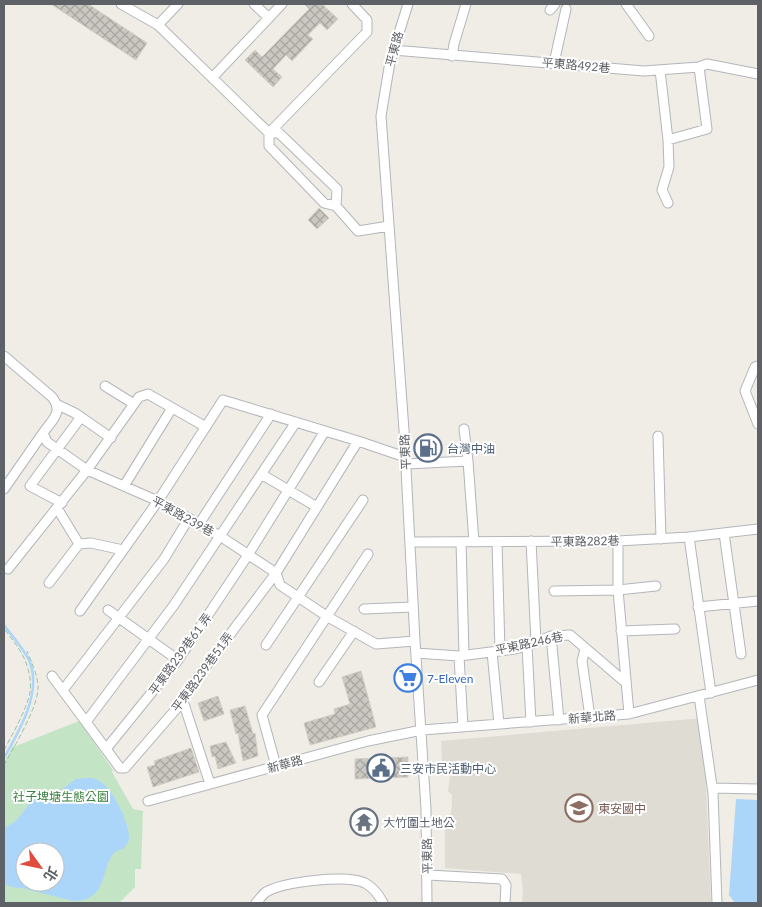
<svg xmlns="http://www.w3.org/2000/svg" width="762" height="907" font-family="Lato,'Noto Sans TC',sans-serif">
	<style>
		.education { fill: #dfdcd4 }
		.green { fill: #c4e5c5; fill-rule: evenodd }
		.water { fill: #abd6f9; fill-rule: evenodd }
		.lines { fill: none; stroke-linecap: round; stroke-linejoin: round }
		.stream { stroke: #abd6f9; stroke-width: 2.5 }
		.building { fill: url(#building-cross-hatch); stroke: #d3cfc5 }
		.minor-casing { stroke: #b3b6ba; stroke-width: 11 }
		.path { stroke: #9cc3a8; stroke-width: 1; stroke-dasharray: 5 2.5; stroke-linecap: butt }
		.minor { stroke: #fff; stroke-width: 9 }
		.labels { text-anchor: middle; dominant-baseline: central; stroke-width: 4; stroke-linejoin: round; paint-order: stroke }
		.street-label { font-size: 12px; fill: #5e6165; stroke: #fff }
		.service-label { font-size: 12px; fill: #4e5e75; stroke: #fff; text-anchor: start }
		.shop-label { font-size: 12px; fill: #366cbe; stroke: #fff; text-anchor: start }
		.park-label { font-size: 12px; fill: #3a803f; stroke: #fff }
		.education-label { font-size: 12px; fill: #785e54; stroke: #fff; text-anchor: start }
		.worship-label { font-size: 12px; fill: #5b616d; stroke: #fff; text-anchor: start }
	</style>
	<defs>
		<pattern id="building-cross-hatch" width="8" height="8" patternUnits="userSpaceOnUse" patternTransform="scale(1.25)"><rect width="8" height="8" fill="#cbc8c2"/><path d="M0 0l8 8M0 8l8-8" fill="none" stroke="#a8a6a1"/></pattern>
	</defs>
	<rect width="100%" height="100%" fill="#efede6"/>
	<path class="education" d="M703,718l8,185h-189l1,-13 -2,-16 -76,-6v-46l6,-9 1,-9v-9l-4,-4 3,-21 -9,-7 -1,-22z"/>
	<path class="green" d="M79,721l34,49 -1,2 21,37 10,2 -2,58h-6v18l-16,16h-113l-2,-3v-137l9,-18 3,1zM25,852h30v30h-30z"/>
	<path class="water" d="M86,778c6,0 11,0 15,4 13,9 26,37 28,53 1,5 -2,10 -6,14 -26,3 -8,53 -50,52l-51,-13c-7,0 -13,-1 -18,-5v-55l12,-7 18,-23 23,-5 19,-14zM25,852h30v30h-30z
		M736,799l22,1v103h-23l-6,-8z"/>
	<g class="lines">
		<path class="stream" d="M4,625c8,11 19,23 25,35 14,32 -10,71 -25,98"/>
	</g>
	<path class="building" d="M51,4h37l59,39 -11,17z
		M304,4h18l16,15 -11,11 -7,-7 -12,12 5,4 -21,22 -6,-6 -13,14 9,8 -9,10 -28,-27 10,-10 7,7 47,-48z
		M319,208l10,10 -12,11 -9,-9z
		M361,671l15,56 -66,18 -6,-22 31,-9 -1,-5 16,-5 -8,-27z
		M218,696l6,18 -20,7 -6,-18z
		M245,706l8,28 2,-1 3,23 -15,5 -5,-28 -2,1 -6,-24z
		M226,742l10,21 -18,6 -3,-13 -3,1 -2,-11z
		M191,748l8,24 -46,15 -6,-20 8,-2 -1,-4z
		M408,757v20l-53,2v-20z"/>
	<g class="lines">
		<g class="minor-casing">
			<path id="minor" d="M121,4l37,21
				M178,4l-20,21 111,108h10l58,56 -1,17
				M254,4l15,14
				M352,4l15,16v12l-98,101v13l55,57 12,3 22,25 31,-5
				M408,4l-18,58 -9,54 23,314 11,211 11,168 1,94
				M626,4l23,32
				M550,10l5,-6
				M393,50l251,21 55,-4 8,-3 51,10
				M452,56l2,-12 12,-40
				M554,63l12,-54
				M660,70l8,70 1,27 -7,23 6,13
				M212,78l70,-74
				M668,140l39,-11 -8,-62
				M4,356l48,41c12,15 0,23 -9,36l4,9 40,28 71,31 62,35 56,37 4,12 48,32 48,27 39,-3
				M758,366l-3,1 -10,24 13,33
				M105,386l29,18
				M58,405l17,8 36,25
				M464,429l4,32 6,81
				M658,436l3,103
				M406,464l62,-3
				M261,474l56,33
				M124,486l48,-78
				M4,489l39,-56
				M62,503l-32,-17 51,-69
				M57,508l22,36
				M199,524l72,-110
				M724,533l17,121
				M689,537l22,156
				M531,541l5,101
				M618,541v49l11,124
				M410,542l208,-1 71,-4 69,-8
				M461,542l3,113
				M497,542l3,109
				M8,569l79,-99 52,-73 9,-3 58,33
				M49,583l30,-39 12,-1 32,7
				M554,591l64,-1 38,-4
				M698,607l60,-6
				M364,609l49,-2
				M108,610l70,50
				M80,611l78,-110 65,-101 135,41 47,16
				M621,631l54,-2
				M551,636l8,84
				M266,645l97,-145
				M527,646l4,76
				M585,649l-3,12 8,56
				M492,652l7,72
				M416,653l43,3 56,-7 12,-3 24,-10 19,-1 55,47
				M459,656l4,71
				M52,676l68,92h5l58,-67 9,-16 84,-112 82,-132
				M319,682l35,-51
				M63,690l101,-131 25,-41
				M699,696l14,97 4,110
				M183,701l27,83
				M86,722l88,-117 122,-183
				M106,749l72,-89 70,-105 77,-124
				M276,766l-14,-51 106,-161
				M712,788l46,1
				M148,801l220,-60 54,-11 207,-16 129,-34
				M428,875l74,4 4,6 -1,18
				M256,903c3,-3 6,-8 10,-11 17,-10 81,-18 99,-9 9,5 14,12 18,20"/>
		</g>
		<path class="path" d="M4,750c8,-15 23,-41 26,-58 2,-12 -2,-27 -8,-38 -5,-9 -12,-17 -18,-26
			M4,765c10,-18 33,-56 34,-76 1,-11 -7,-28 -11,-38"/>
		<use href="#minor" class="minor"/>
	</g>
	<defs>
		<g id="fuel-ring" transform="scale(1.4375)"><circle r="9.5" fill="#fff" stroke="#5c6f8a" stroke-width="1.5"/><path d="M-5.5-6h7V0h2V4h1.3V-2.5L3-4.5l.8-.8L6-3V5H2.5V1h-1V6h-7ZM-4.2-4.7v3.2H.2V-4.7Z" fill="#5c6f8a"/></g>
		<g id="supermarket-ring" transform="scale(1.4375)"><circle r="9.5" fill="#fff" stroke="#3f7fe0" stroke-width="1.5"/><path d="M-6-5.5h2.5l.6 2H6L4.5 2H-2.5L-4.4-4H-6ZM-1.5 3.2a1.3 1.3 0 1 0 .1 0ZM3 3.2a1.3 1.3 0 1 0 .1 0Z" fill="#3f7fe0"/></g>
		<g id="civic-ring" transform="scale(1.4375)"><circle r="9.5" fill="#fff" stroke="#5c6f8a" stroke-width="1.5"/><path d="M-.6-6.5H3V-4.5H.6V-3L4-1V1h2V6H-6V1h2V-1L-.6-3ZM-1.2 2.5V6h2.4V2.5Z" fill="#5c6f8a"/></g>
		<g id="school-ring" transform="scale(1.4375)"><circle r="9.5" fill="#fff" stroke="#8d6e63" stroke-width="1.5"/><path d="M0-5L7-2L0 1L-7-2ZM-4 1L0 2.5L4 1V4Q0 6-4 4Z" fill="#8d6e63"/></g>
		<g id="temple-ring" transform="scale(1.4375)"><circle r="9.5" fill="#fff" stroke="#6b7280" stroke-width="1.5"/><path d="M0-6L5-2H3V0L6.5 2.5H4V6H1.5V3h-3V6H-4V2.5H-6.5L-3 0V-2H-5Z" fill="#6b7280"/></g>
	</defs>
	<g fill-rule="evenodd">
		<use href="#fuel-ring" x="428" y="448"/>
		<use href="#supermarket-ring" x="408" y="678"/>
		<use href="#civic-ring" x="381" y="768"/>
		<use href="#school-ring" x="579" y="808"/>
		<use href="#temple-ring" x="364" y="822"/>
	</g>
	<g class="labels">
		<g class="street-label">
			<text transform="translate(394 49) rotate(-75)">平東路</text>
			<text transform="translate(576 65) rotate(5)">平東路492巷</text>
			<text transform="translate(405 452) rotate(-93)">平東路</text>
			<text transform="translate(183 516) rotate(29)">平東路239巷</text>
			<text transform="translate(585 541) rotate(-1)">平東路282巷</text>
			<text transform="translate(529 643) rotate(-12)">平東路246巷</text>
			<text transform="translate(180 654) rotate(-54)">平東路239巷61 弄</text>
			<text transform="translate(202 672) rotate(-54)">平東路239巷51弄</text>
			<text transform="translate(592 717) rotate(-5)">新華北路</text>
			<text transform="translate(285 764) rotate(-15)">新華路</text>
			<text transform="translate(427 856) rotate(-91)">平東路</text>
		</g>
		<g class="service-label">
			<text x="447" y="448">台灣中油</text>
			<text x="400" y="768">三安市民活動中心</text>
		</g>
		<g class="shop-label">
			<text x="427" y="678">7-Eleven</text>
		</g>
		<g class="park-label">
			<text x="61" y="796">社子埤塘生態公園</text>
		</g>
		<g class="education-label">
			<text x="598" y="808">東安國中</text>
		</g>
		<g class="worship-label">
			<text x="383" y="822">大竹圍土地公</text>
		</g>
	</g>
	<rect width="762" height="907" fill="none" stroke="#5e6165" stroke-width="10"/>
	<g transform="translate(40 867) rotate(123)"><circle r="24" fill="#ffffff" stroke="#bfc0c1"/>
	<path d="M0-4L9 19L0 12L-9 19Z" fill="#de4d3d"/>
	<text y="-8" font-size="14" font-weight="bold" text-anchor="middle" fill="#5e6165">北</text>
	</g>
</svg>
